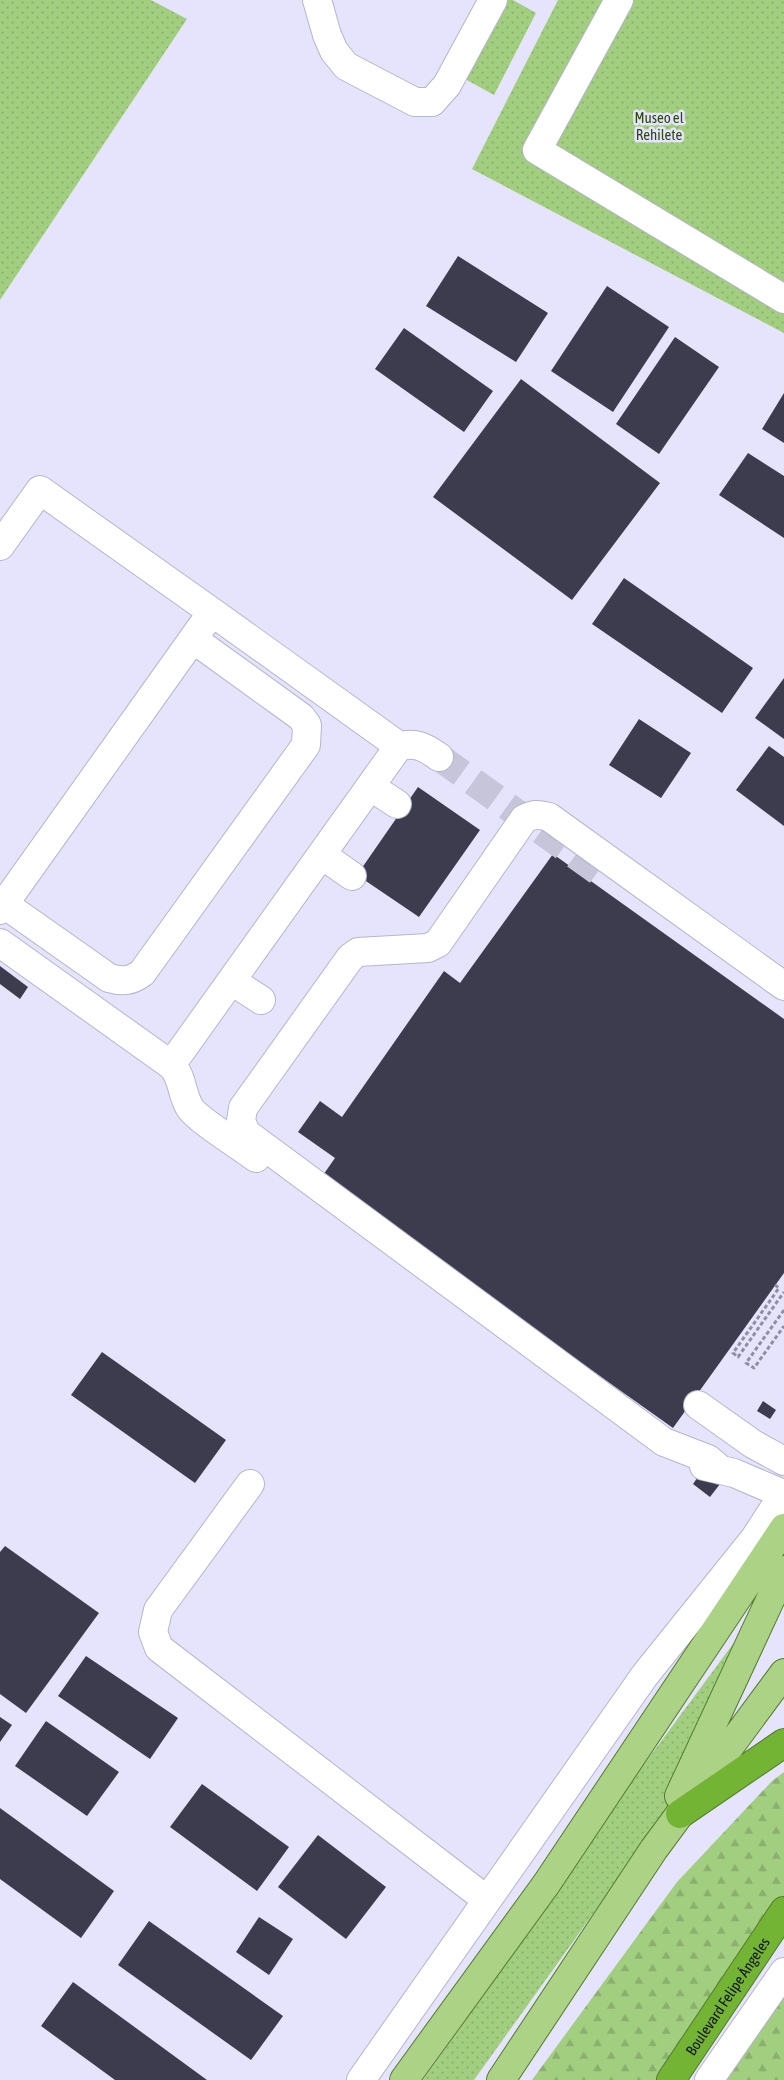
<svg xmlns="http://www.w3.org/2000/svg" width="784" height="2080" font-family="'Asap Condensed',sans-serif">
	<style>
		.green { fill: url(#green-dots) }
		.forest { fill: url(#forest-firs) }
		.building { fill: #3d3c4f }
		.lines { fill: none; stroke-linecap: round; stroke-linejoin: round }
		.minor-tunnel { stroke: #c6c5da; stroke-width: 28; stroke-dasharray: 28 14; stroke-linecap: butt }
		.minor-casing { stroke: #b5b5cc; stroke-width: 30 }
		.major-casing { stroke: #527c2c; stroke-width: 30 }
		.highway-casing { stroke: #527c2c; stroke-width: 30 }
		.path { stroke: #908fa1; stroke-width: 3; stroke-dasharray: 4 2.5; stroke-linecap: butt }
		.minor { stroke: #fff; stroke-width: 28 }
		.major { stroke: #acd285; stroke-width: 28 }
		.highway { stroke: #74b434; stroke-width: 28 }
		.labels { text-anchor: middle; dominant-baseline: central; stroke-width: 5; stroke-linejoin: round; paint-order: stroke }
		.park-label { font-size: 15px; fill: #2c4910; stroke: #e5e4fc }
		.street-label { font-size: 15px; fill: #14141c; stroke: #e5e4fc }
	</style>
	<defs>
		<pattern id="green-dots" width="8" height="8" patternUnits="userSpaceOnUse" patternTransform="scale(1.25)"><rect width="8" height="8" fill="#a2ce7f"/><path d="M2 2h.1M6 6h.1" fill="none" stroke="#8bb06d" stroke-width="1.8" stroke-linecap="round"/></pattern>
		<pattern id="forest-firs" width="22" height="20" patternUnits="userSpaceOnUse" patternTransform="scale(1.25)"><rect width="22" height="20" fill="#a2ce7f"/><path d="M5 1l3.5 6h-7zM16 11l3.5 6h-7z" fill="#8bb06d"/></pattern>
	</defs>
	<rect width="100%" height="100%" fill="#e5e4fc"/>
	<path class="green" d="M0,0h151l36,19 -187,281z
		M507,0h6l23,13 -42,82 -29,-16z
		M558,0h226v333l-312,-164z
		M764,1602l-88,190 -23,38 -179,250h-51l134,-188 88,-129z"/>
	<path class="forest" d="M784,1772v135l-121,173h-131l145,-198 95,-101z
		M784,1988v92h-65z"/>
	<path class="building" d="M458,256l90,57 -32,49 -90,-56z
		M607,286l62,41 -56,85 -62,-41z
		M404,328l89,63 -29,41 -89,-63z
		M675,337l44,30 -60,87 -43,-30z
		M521,379l139,104 -88,117 -139,-103z
		M784,393v50l-22,-14z
		M748,453l36,23v62l-65,-43z
		M624,578l129,90 -31,45 -130,-89z
		M784,678v61l-29,-21z
		M639,719l52,34 -30,45 -52,-33z
		M769,746l15,11v69l-48,-36z
		M418,787l62,43 -61,87 -62,-42z
		M553,854l231,165v254l-111,155 -352,-250 14,-20 -37,-26 22,-31 22,16 102,-146 16,12z
		M0,966l28,21 -8,12 -20,-15z
		M102,1352l124,88 -31,43 -124,-88z
		M763,1401l13,9 -6,9 -13,-8z
		M702,1471l18,13 -10,13 -17,-13z
		M5,1546l94,67 -73,100 -26,-19v-142z
		M86,1656l92,62 -28,41 -92,-63z
		M0,1717l12,8 -12,17z
		M46,1721l73,51 -32,44 -72,-50z
		M202,1784l87,63 -32,44 -87,-64z
		M0,1808l114,83 -33,47 -81,-59z
		M318,1835l68,52 -40,52 -68,-52z
		M259,1917l34,22 -24,36 -33,-23z
		M149,1921l134,95 -32,44 -133,-95z
		M73,1982l134,98h-92l-74,-54z"/>
	<g class="lines">
		<path class="minor-tunnel" d="M439,757l164,118"/>
		<g class="minor-casing">
			<path id="minor" d="M317,0l10,35 7,16 12,15 69,36h17l15,-17 46,-85
				M619,0l-82,150 247,149
				M0,546l40,-56 172,122 -212,298
				M212,612l187,134
				M371,787l26,17
				M322,855l30,21
				M4,904l105,74c14,4 22,3 33,-5l164,-228 1,-20 -6,-8 -108,-78
				M0,943l171,122c12,11 10,29 19,43 8,12 52,39 66,50
				M232,981l29,19
				M171,1065l228,-319c17,-4 26,1 40,11
				M698,1405l55,39 31,17
				M704,1466l30,7 49,21
				M721,1470l-13,-11 -44,-17 -418,-309 -5,-12 2,-13 107,-150 8,-6 70,-4 10,-5 86,-124c9,-5 15,-5 25,-2l235,169
				M250,1484l-92,126 -5,22 6,16 328,252
				M361,2080l284,-405 110,-137 29,-45
				M709,2080l75,-108"/>
		</g>
		<g class="major-casing">
			<path id="major" d="M679,1796l105,-226
				M404,2080l143,-197 237,-355
				M501,2080l153,-231 130,-176"/>
		</g>
		<g class="highway-casing">
			<g id="highway">
				<path d="M680,1814l104,-71"/>
				<path id="s1" d="M671,2080l113,-169"/>
			</g>
		</g>
		<path class="path" d="M775,1285l4,3 -46,65 5,4 46,-65
			M784,1310l-38,53 8,5 30,-42"/>
		<use href="#minor" class="minor"/>
		<use href="#major" class="major"/>
		<use href="#highway" class="highway"/>
	</g>
	<g class="labels">
		<g class="park-label">
			<text x="659" y="117">Museo el<tspan x="659" dy="17">Rehilete</tspan></text>
		</g>
		<g class="street-label">
			<text stroke="none"><textPath href="#s1" startOffset="101">Boulevard Felipe Ángeles</textPath></text>
		</g>
	</g>
</svg>
